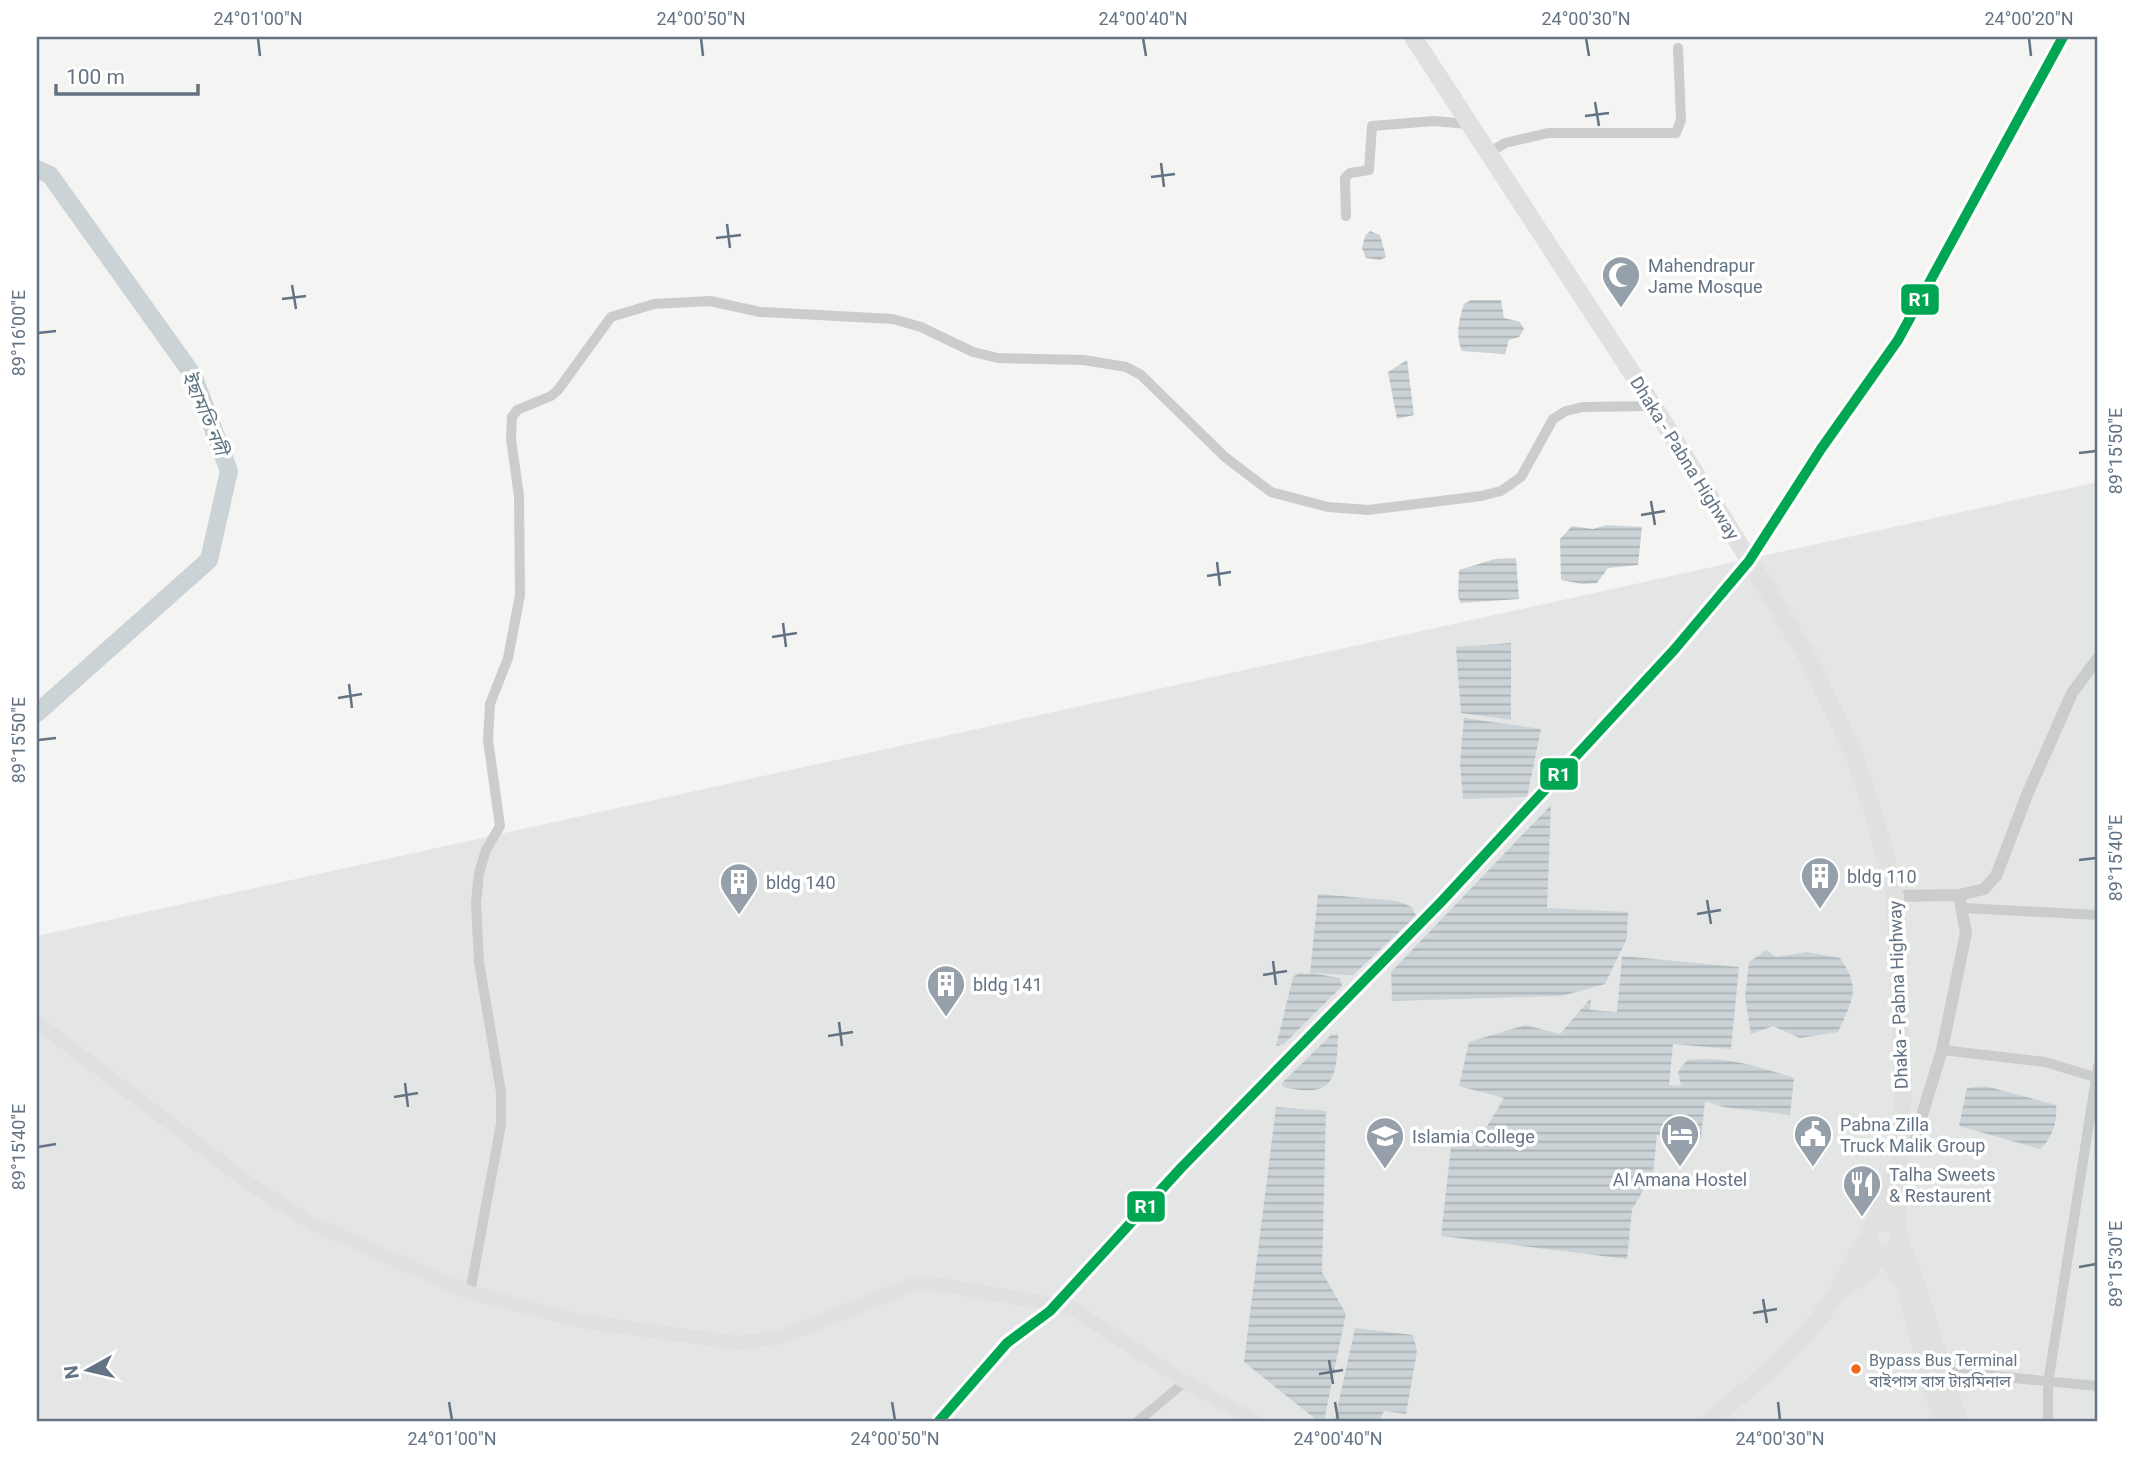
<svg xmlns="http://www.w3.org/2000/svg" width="2135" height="1458" font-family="Roboto,'Noto Sans Bengali',sans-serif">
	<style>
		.built { fill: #e4e6e5 }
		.water { fill: url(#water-rules) }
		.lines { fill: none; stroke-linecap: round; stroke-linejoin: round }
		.river { stroke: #ccd3d6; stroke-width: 18 }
		.minor { stroke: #cbcdcd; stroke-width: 10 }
		.tertiary { stroke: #cbcdcd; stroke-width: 12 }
		.secondary { stroke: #e0e0e0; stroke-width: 14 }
		.trunk { stroke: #e0e0e0; stroke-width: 18 }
		.rail-1-casing { stroke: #fff; stroke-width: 16 }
		.rail-1 { stroke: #00a651; stroke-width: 10 }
		.ticks { fill: none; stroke: #647383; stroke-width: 2.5 }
		.bus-dot { fill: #f26522; stroke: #fff; stroke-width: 2.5 }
		.labels { text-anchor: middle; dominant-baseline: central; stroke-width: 7; stroke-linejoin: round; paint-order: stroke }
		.bus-label { font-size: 16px; fill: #647383; stroke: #fff; text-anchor: start }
		.poi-label { font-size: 18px; fill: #647383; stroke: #fff; text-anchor: start }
		.street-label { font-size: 18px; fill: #647383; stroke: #fff }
		.water-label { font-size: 19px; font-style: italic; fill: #5f7580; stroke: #fff }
		.line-badge { stroke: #fff; stroke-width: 2.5 }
		.badge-label { font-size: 19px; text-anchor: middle; font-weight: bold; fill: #fff }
		.neatline { fill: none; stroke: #647383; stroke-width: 2.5 }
		.ticks-label { font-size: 18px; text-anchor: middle; fill: #647383 }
	</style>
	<defs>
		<pattern id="water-rules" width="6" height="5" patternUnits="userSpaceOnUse" patternTransform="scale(1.75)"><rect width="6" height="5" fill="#ccd3d6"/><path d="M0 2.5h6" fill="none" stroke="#a9b0b3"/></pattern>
	</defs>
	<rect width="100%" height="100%" fill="#f4f4f2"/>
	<path class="built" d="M2098,482v939h-2061v-485z"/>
	<path class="water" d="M1370,231l10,4 6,22 -6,3 -14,-2 -4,-10 3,-12z
		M1471,300h30l3,18 16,4 4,7 -5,8 -10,3 -4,14 -43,-3c-7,-13 -3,-33 2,-47z
		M1407,360l7,55 -17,4 -9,-47z
		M1606,525l36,2 -4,38 -30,3 -11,15 -15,1 -21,-4 -1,-41 12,-13 21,3z
		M1516,558l3,41 -58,4 -3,-6 1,-27 36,-11z
		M1511,643v77l-50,-7 -5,-66z
		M1464,718l77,11 -14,68 -64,2 -3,-35z
		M1551,805l-4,103 81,4 -1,26 -22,46 -43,12 -170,5 -1,-29z
		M1318,894l79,7 15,6 4,9 -63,59 -42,-2 29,5 2,8 -58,58 -8,2 17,-69 6,-4 11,1z
		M1766,950l10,7 31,-5 33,6c22,31 12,42 -2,74l-38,6 -27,-12 -22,8 -6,-37 4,-35z
		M1622,956l117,11 -8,82 -58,-5 -4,41 12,1 -3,-14 9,-12c39,-4 70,6 107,18l-4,37 -67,-8 -18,-6 -4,38 -44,-4 -4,38 -21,37 -5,49 -186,-23 11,-98 34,-10 18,-30 -45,-12 10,-44 56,-17 35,9 31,-36 -1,12 27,2z
		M1338,1034c-1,45 -4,65 -55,53l-1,-4 49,-48z
		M1985,1086l71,19c2,15 -4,34 -16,44l-81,-23 8,-38z
		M1276,1107l50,4 -4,161 24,42 -22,107h-6l-74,-59z
		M1355,1328l58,7 4,16 -11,63 -22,-3 -5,10 -44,-2z"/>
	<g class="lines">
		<path class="river" d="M37,169l13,6 143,200 36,96 -20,89 -172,153"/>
		<path class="minor" d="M1487,154l18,-11 43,-10h128l5,-13 -3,-72
			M1346,216l-1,-38 5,-5 19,-3 3,-44 62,-5 34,3
			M1962,908l136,7
			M1942,1050l103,12 53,16
			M470,1293l31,-169v-32l-22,-130 -3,-59 3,-30 7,-23 14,-24 -12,-86 2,-36 18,-46 12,-63 -1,-99 -8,-57 1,-22 5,-7 34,-14 7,-6 53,-73 43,-13 56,-3 50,11 133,7 28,8 52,25 25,6 86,2 42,7 15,8 84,82 46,35 57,15 40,3 113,-14 20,-5 20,-14 32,-58 13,-8 17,-4 70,-1
			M1941,1371l157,15
			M1138,1421l47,-39
			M2048,1421v-38l50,-317"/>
		<path class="tertiary" d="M1895,896l64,-1
			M1899,1148l16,-10 27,-88 24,-117 -7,-38 25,-6 12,-13 31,-81 45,-102 26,-35"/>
		<path class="secondary" d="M37,1022l213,162 61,39 157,69 118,30 153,21 42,-6 133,-53h22l134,23 115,75 70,39"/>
		<path class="trunk" d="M1413,37l243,373 108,174 47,79 43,92 23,70 18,71 8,191 -6,141
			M1868 1238a16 16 0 1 1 32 0a16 16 0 1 1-32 0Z
			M1875,1223l19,-53
			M1900,1243c25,58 38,119 59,178
			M1886,1255l20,34 28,106 11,26
			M1839,1290l29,-18 12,-18
			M1710,1421c46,-39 97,-78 129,-131 10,-17 17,-35 28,-52"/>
		<g class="rail-1-casing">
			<path id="rail-1" d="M939,1421l68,-78 43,-32 131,-143 261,-267 232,-251 75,-89 72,-112 77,-109 165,-303"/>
		</g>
		<use href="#rail-1" class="rail-1"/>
	</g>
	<path class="ticks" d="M258,38l2,18M701,38l2,18M1143,38l3,18M1586,38l3,18M2029,38l2,18M1595,102l4,24M1585,116l24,-3M1161,163l3,24M1151,177l24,-3M727,224l3,24M716,238l25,-3M292,285l4,24M282,299l24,-3M38,333l18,-2M2079,453l17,-2M1651,501l4,24M1641,515l24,-4M1217,562l3,24M1207,576l24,-4M783,623l3,24M772,637l25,-4M349,684l3,24M338,698l24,-4M38,740l18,-2M2079,860l17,-2M1707,900l4,24M1697,914l24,-4M1273,961l3,24M1263,975l24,-4M839,1022l3,24M828,1036l25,-4M405,1083l3,24M394,1097l24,-4M38,1147l18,-3M2079,1267l17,-3M1763,1299l4,24M1753,1313l24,-4M1329,1360l4,24M1319,1374l24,-4M449,1402l3,18M892,1402l3,18M1335,1402l3,18M1778,1402l2,18"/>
	<defs>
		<g id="mosque-pin" transform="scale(2.0125)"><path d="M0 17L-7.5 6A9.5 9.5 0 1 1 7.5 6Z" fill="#96a0aa" stroke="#fff"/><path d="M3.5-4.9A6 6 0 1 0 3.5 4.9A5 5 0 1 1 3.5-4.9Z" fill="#fff"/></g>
		<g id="building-pin" transform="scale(2.0125)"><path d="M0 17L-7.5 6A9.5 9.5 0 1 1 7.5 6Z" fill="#96a0aa" stroke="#fff"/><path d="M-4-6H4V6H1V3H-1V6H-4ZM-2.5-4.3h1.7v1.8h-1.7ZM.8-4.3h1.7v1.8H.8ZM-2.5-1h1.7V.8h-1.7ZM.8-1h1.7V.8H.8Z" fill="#fff"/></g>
		<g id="hotel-pin" transform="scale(2.0125)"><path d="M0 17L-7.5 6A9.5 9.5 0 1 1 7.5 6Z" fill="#96a0aa" stroke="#fff"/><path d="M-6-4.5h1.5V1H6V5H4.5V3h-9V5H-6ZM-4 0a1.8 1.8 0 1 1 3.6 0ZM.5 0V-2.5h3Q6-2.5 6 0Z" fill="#fff"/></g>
		<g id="civic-pin" transform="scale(2.0125)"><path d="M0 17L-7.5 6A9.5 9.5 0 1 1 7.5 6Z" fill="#96a0aa" stroke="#fff"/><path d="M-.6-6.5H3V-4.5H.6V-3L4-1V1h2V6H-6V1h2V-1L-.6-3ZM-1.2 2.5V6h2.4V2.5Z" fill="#fff"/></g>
		<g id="university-pin" transform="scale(2.0125)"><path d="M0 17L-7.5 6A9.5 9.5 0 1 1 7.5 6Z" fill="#96a0aa" stroke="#fff"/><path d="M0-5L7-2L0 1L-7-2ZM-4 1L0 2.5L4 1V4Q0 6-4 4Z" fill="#fff"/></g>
		<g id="restaurant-pin" transform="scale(2.0125)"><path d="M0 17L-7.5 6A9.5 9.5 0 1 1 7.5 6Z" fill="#96a0aa" stroke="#fff"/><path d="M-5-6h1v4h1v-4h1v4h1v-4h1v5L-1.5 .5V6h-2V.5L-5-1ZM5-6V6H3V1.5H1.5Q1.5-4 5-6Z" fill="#fff"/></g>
	</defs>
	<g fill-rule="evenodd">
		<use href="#mosque-pin" x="1621" y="275"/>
		<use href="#building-pin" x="1820" y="876"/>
		<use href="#building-pin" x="739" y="882"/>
		<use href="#building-pin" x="946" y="984"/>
		<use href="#hotel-pin" x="1680" y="1134"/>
		<use href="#civic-pin" x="1813" y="1134"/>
		<use href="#university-pin" x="1385" y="1136"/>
		<use href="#restaurant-pin" x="1862" y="1184"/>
	</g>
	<circle class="bus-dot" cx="1856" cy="1369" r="6"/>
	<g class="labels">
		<g class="bus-label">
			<text x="1869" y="1360">Bypass Bus Terminal<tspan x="1869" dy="21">বাইপাস বাস টারমিনাল</tspan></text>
		</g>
		<g class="poi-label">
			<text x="1648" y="265">Mahendrapur<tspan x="1648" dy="21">Jame Mosque</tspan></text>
			<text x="1847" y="876">bldg 110</text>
			<text x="766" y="882">bldg 140</text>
			<text x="973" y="984">bldg 141</text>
			<text x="1840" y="1124">Pabna Zilla<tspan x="1840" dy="21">Truck Malik Group</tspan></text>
			<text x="1412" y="1136">Islamia College</text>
			<text x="1889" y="1174">Talha Sweets<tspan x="1889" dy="21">&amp; Restaurent</tspan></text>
			<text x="1680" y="1179" text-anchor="middle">Al Amana Hostel</text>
		</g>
		<g class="street-label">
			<text transform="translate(1685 458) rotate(58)">Dhaka - Pabna Highway</text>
			<text transform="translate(1898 995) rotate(-92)">Dhaka - Pabna Highway</text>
		</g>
		<g class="water-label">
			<text transform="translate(205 413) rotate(67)">ইছামতি নদী</text>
		</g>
	</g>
	<g class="line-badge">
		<rect x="1900" y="283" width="40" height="33" rx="7" fill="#00a651"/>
		<rect x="1539" y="757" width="40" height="34" rx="7" fill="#00a651"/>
		<rect x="1126" y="1190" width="40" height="33" rx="7" fill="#00a651"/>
	</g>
	<g class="badge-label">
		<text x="1920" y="306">R1</text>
		<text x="1559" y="781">R1</text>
		<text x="1146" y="1213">R1</text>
	</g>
	<rect width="2135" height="1458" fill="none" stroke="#ffffff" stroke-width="77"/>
	<g transform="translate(88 1370) rotate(262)" stroke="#ffffff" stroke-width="5" paint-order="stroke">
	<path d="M0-5L12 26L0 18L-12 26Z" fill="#647383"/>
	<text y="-10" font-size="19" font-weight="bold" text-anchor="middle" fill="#647383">N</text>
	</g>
	<path d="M56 84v10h142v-10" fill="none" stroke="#647383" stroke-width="3.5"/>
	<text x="66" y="84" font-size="21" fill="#647383" stroke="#ffffff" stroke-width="5" paint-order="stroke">100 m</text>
	<rect x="38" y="38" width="2058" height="1382" class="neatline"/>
	<g class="ticks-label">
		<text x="258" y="25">24°01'00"N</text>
		<text x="701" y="25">24°00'50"N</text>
		<text x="1143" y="25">24°00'40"N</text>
		<text x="1586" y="25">24°00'30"N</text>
		<text x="2029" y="25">24°00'20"N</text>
		<text transform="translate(19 333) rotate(-90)" y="6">89°16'00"E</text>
		<text transform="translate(2116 451) rotate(-90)" y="6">89°15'50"E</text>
		<text transform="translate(19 740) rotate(-90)" y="6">89°15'50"E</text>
		<text transform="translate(2116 858) rotate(-90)" y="6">89°15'40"E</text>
		<text transform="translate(19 1147) rotate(-90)" y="6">89°15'40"E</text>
		<text transform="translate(2116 1264) rotate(-90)" y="6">89°15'30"E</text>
		<text x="452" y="1445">24°01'00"N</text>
		<text x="895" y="1445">24°00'50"N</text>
		<text x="1338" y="1445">24°00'40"N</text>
		<text x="1780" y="1445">24°00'30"N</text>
	</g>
</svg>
